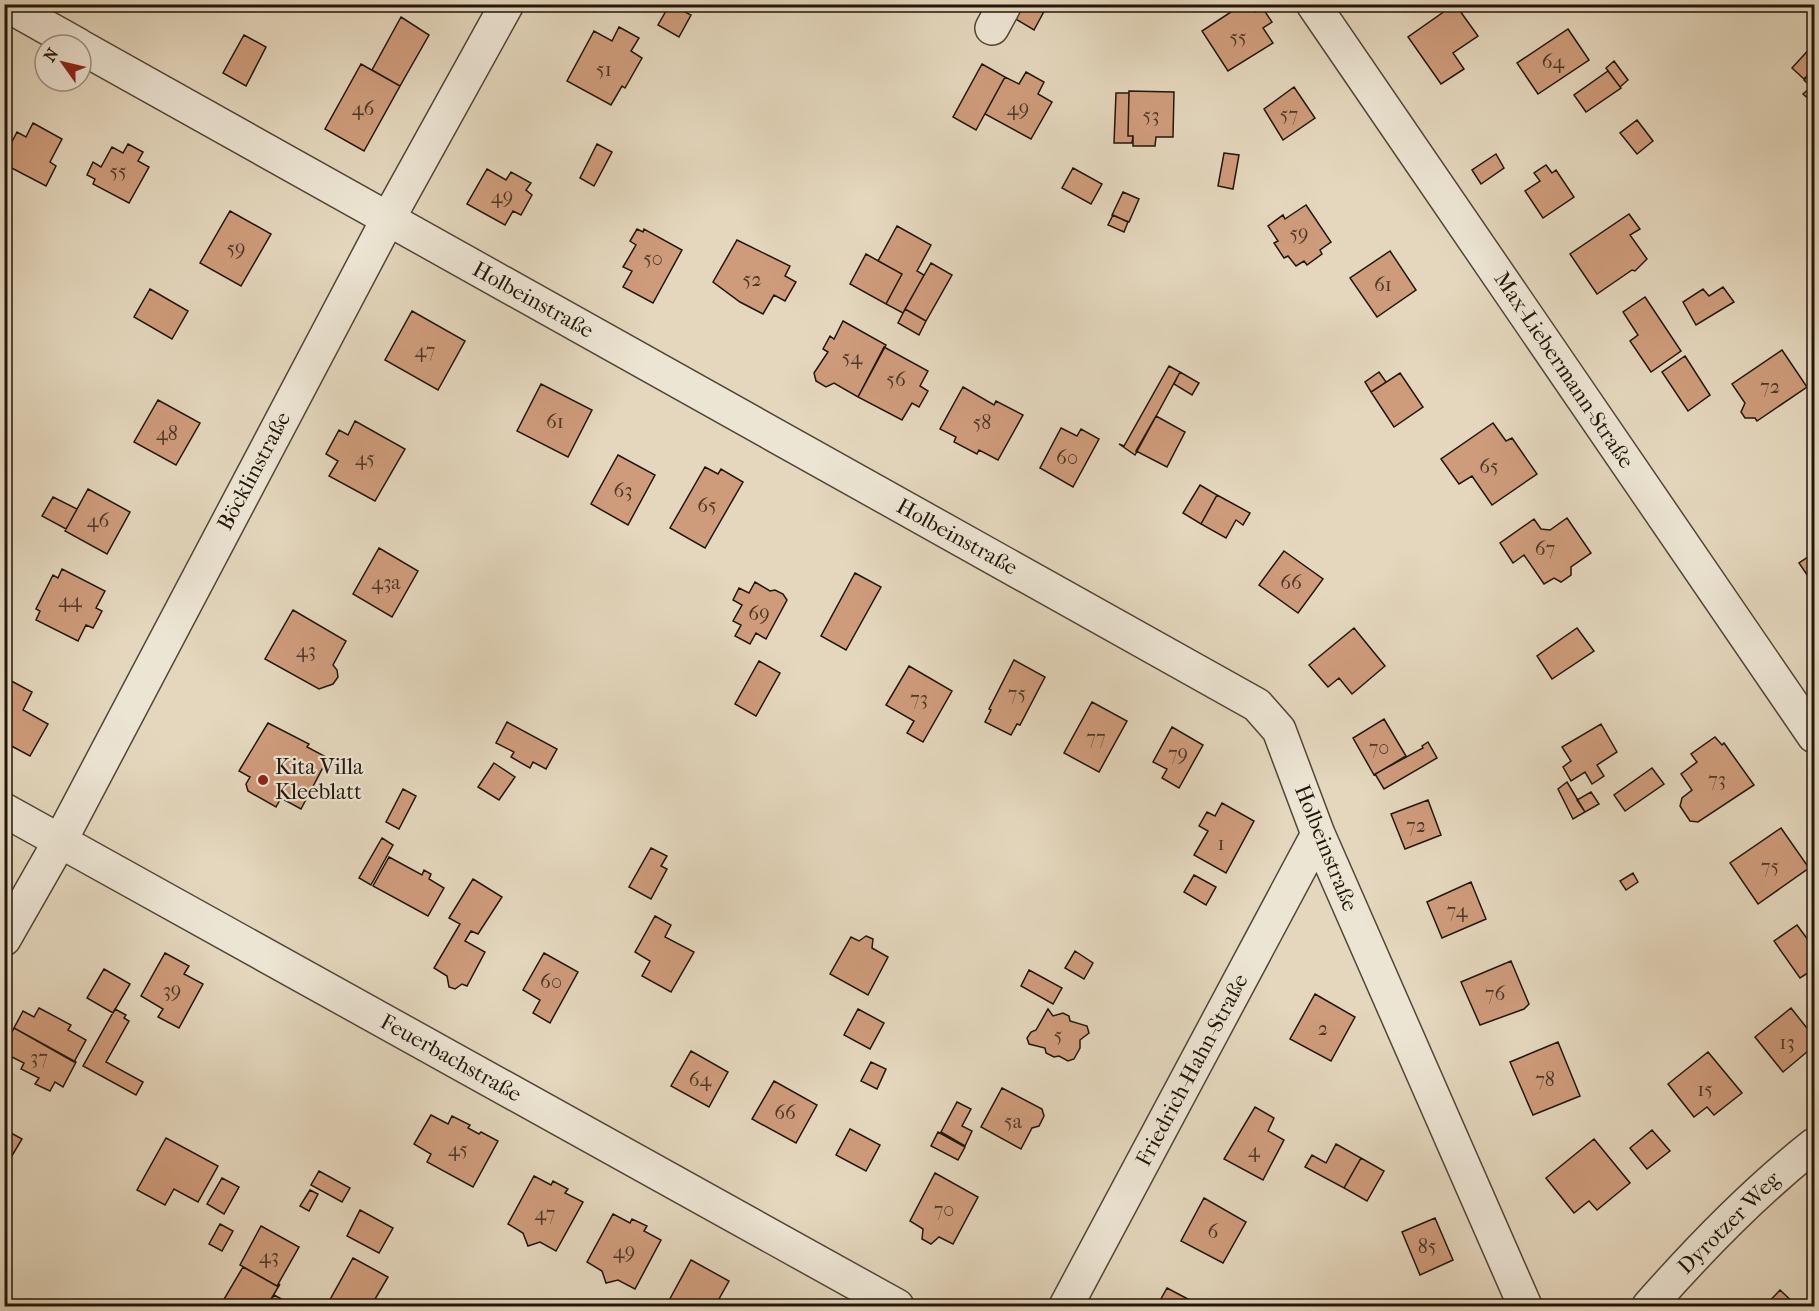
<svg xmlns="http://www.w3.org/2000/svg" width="1819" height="1311" font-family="'IM FELL French Canon',serif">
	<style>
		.building { fill: #cf9c7b; stroke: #22160a; stroke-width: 1.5 }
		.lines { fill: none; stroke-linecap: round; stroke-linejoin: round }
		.minor-casing { stroke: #524637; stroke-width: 36 }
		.minor { stroke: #ede5d4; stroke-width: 33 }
		.poi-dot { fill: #8f2418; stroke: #ede5d4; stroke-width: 2 }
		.labels { text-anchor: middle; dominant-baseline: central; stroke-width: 4.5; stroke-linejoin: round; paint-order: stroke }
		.number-label { font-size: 20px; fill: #4d3826 }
		.street-label { font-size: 22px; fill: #22160a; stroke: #ede5d4 }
		.poi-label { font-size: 22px; fill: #22160a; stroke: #ede5d4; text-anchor: start }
	</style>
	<rect width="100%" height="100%" fill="#e4d7bd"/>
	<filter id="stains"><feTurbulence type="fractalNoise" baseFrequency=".00333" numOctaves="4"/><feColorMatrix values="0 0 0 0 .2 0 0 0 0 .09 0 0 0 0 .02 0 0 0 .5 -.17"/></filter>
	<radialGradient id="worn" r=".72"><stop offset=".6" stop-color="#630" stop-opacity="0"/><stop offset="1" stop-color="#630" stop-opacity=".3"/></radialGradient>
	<path class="building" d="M670,4l21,11 -12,22 -21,-12z
		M1014,4h34l-14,26 -25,-15z
		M1243,4h7l5,8 7,-5 10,15 -9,6 10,15 -45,28 -26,-40z
		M1455,4l23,32 -25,17 11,16 -23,15 -33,-47z
		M401,17l28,18 -29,51 -28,-16z
		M619,27l20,11 -8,13 11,7 -17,30 -3,-2 -11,19 -44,-24 27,-50 18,10z
		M1568,29l21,31 -51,34 -21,-31z
		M244,35l22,12 -20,39 -23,-13z
		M1814,44v25l-10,10 -12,-11z
		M1614,61l14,19 -8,7 -14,-19z
		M361,64l39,22 -36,65 -39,-22z
		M982,64l23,13 -29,53 -23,-13z
		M1814,69v30l-2,3 -9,-8 8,-7 -7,-7z
		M1608,71l13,17 -35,24 -12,-17z
		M1026,72l18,10 -6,12 14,8 -21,37 -46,-25 20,-37 14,7z
		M1294,87l21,31 -32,22 -19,-31z
		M1129,91l45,1 -1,45h-17l-1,9h-22v-10h-5z
		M1116,93h13l-1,43h5l-1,7h-18z
		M1637,120l16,21 -16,13 -17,-21z
		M33,123l29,16 -12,23 6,4 -10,20 -42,-22v-7l13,-25 9,5z
		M128,144l15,8 -5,9 11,6 -20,36 -36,-19 2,-5 -8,-4 6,-13 8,5 11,-20 11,6z
		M597,144l15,8 -18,34 -14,-8z
		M1224,153l15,2 -6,34 -15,-3z
		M1496,154l8,14 -23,16 -9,-14z
		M1546,165l6,8 4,-3 18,27 -31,21 -18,-27 15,-10 -6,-8z
		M1073,168l29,16 -11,20 -29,-16z
		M487,169l19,11 5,-8 20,11 -5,7 6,5 -11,20 -8,-4 -8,14 -38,-21z
		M1123,192l16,7 -10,23 -17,-7z
		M1306,205l25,37 -11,8 2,4 -15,11 -3,-4 -8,5 -8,-10 -4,2 -10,-15 4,-2 -10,-15 15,-11 2,4z
		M230,211l41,23 -30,52 -41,-23z
		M1629,214l11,15 -10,6 17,24 -12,12 -3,-1 -35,24 -27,-40z
		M1113,215l15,7 -4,10 -16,-7z
		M897,226l34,19 -14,26 7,4 -21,38 -17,-9 16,-30 -24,-13z
		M637,229l6,3 1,-3 38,21 -29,53 -30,-16 9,-16 -9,-4 13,-22 -6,-4z
		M737,240l53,26 -5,10 11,6 -11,19 -11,-6 -11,19 -23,-12 -27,-20z
		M1390,251l26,39 -39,27 -27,-39z
		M866,254l36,20 -16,30 -36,-20z
		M931,263l21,12 -26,46 -21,-12z
		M1723,287l11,15 -38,23 -13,-23 20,-13 6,7z
		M150,289l38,22 -16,28 -38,-22z
		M1645,297l36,54 -30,21 -21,-31 8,-6 -15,-23z
		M905,309l21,12 -7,14 -21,-12z
		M412,311l53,30 -27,49 -53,-30z
		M843,321l43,24 -28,52 -24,-14 -8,4 -10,-6 -2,-8 14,-21 -5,-3 7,-13 4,3z
		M884,347l44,24 -8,15 8,5 -9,16 -7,-4 -10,17 -44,-23z
		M1782,350l25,37 -50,34 -2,-3h-10l-4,-6 4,-9 -13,-19z
		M1685,356l25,39 -22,16 -26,-39z
		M1169,366l11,6 -45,83 -16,-11 5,2z
		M1180,372l19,11 -7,12 -18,-11z
		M1379,372l7,10 -15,10 -6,-10z
		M1400,373l23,34 -29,20 -23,-35z
		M541,384l51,26 -24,47 -51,-26z
		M963,387l31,18 2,-4 27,14 -25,45 -19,-10 -2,4 -23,-12 2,-5 -16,-8z
		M158,400l42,23 -24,42 -42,-23z
		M1156,416l29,16 -18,35 -31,-16z
		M355,421l50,28 -30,52 -46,-25 9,-15 -12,-7 13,-24 9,5z
		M1493,423l13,18 6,-3 25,36 -45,31 -20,-29 -13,8 -18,-25z
		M1061,428l16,8 4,-7 18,10 -26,48 -33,-19z
		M618,455l37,20 -27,50 -37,-21z
		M705,467l13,7 3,-5 22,13 -38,66 -35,-20z
		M1200,485l17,10 -16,29 -18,-11z
		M88,489l42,23 -23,42 -42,-23z
		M1217,495l33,18 -7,12 -7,-5 -10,18 -25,-14z
		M53,497l24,12 -11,20 -24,-13z
		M1567,518l24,35 -20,14v8l-10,7 -7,-4 -10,6 -20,-29 -11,8 -13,-20 34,-24 7,10 9,1z
		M379,548l39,23 -26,46 -39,-23z
		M1284,551l39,28 -25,34 -39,-28z
		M1814,553v32l-15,-22z
		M62,569l43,22 -9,17 6,3 -9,17 -7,-3 -8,16 -42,-21 4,-9 -4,-2 17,-34 5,3z
		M855,573l26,14 -35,63 -25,-14z
		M755,582l15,9 5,-1 8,4 4,6 -21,39 -10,-6 -6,11 -15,-8 6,-11 -8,-4 9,-16 -9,-5 6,-12 10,5z
		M293,610l53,31 -13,24 4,5 1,7 -5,7 -14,5 -54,-30z
		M1354,628l31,38 -33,28 -13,-16 -11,9 -19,-22z
		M1577,628l17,23 -42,28 -15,-23z
		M1014,660l31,17 -25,48 -3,-1 -6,11 -26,-13 6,-12 -2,-1z
		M759,661l21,12 -24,43 -21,-12z
		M909,666l43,25 -29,51 -16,-9 7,-12 -28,-16z
		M4,677l28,15 -9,18 25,14 -18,32 -26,-14z
		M1092,702l35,19 -28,51 -35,-19z
		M1384,719l22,37 -32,19 -21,-37z
		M507,722l50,27 -11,20 -13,-7 -3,6 -19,-11 3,-5 -18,-9z
		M268,723l41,21 -2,3 21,11 -27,51 -20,-11 -5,9 -28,-16 -2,-7 4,-7 -11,-6z
		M1601,724l16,28 -20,13 7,11 -12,8 -7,-12 -14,9 -8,-14 8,-6 -9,-14z
		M1172,727l31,18 -24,43 -17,-10 5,-9 -14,-7z
		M1715,737l7,8 2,-2 30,42 -56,37 -8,-1 -10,-15 2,-8 10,-8 -11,-16 16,-12 -6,-8z
		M1428,742l9,16 -53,31 -9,-15 48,-26 -1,-2z
		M494,763l21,14 -16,23 -21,-13z
		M1652,768l12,16 -39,27 -11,-16z
		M1567,782l18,30 -12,7 -15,-30z
		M403,789l13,7 -17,33 -13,-7z
		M1591,792l8,12 -14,8 -8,-12z
		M1428,800l13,35 -36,14 -14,-35z
		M1222,803l32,18 -28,52 -32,-18 14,-24 -9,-5 8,-14 8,4z
		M1781,828l28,40 -51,36 -28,-41z
		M382,838l11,7 -22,40 -12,-7z
		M651,848l16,8 -6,10 6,3 -16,30 -22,-12z
		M389,857l33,18 2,-5 7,4 -2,5 15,9 -16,28 -55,-30z
		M1633,873l5,9 -12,8 -6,-9z
		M1194,875l22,12 -10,18 -22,-13z
		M473,879l29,18 -24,37 -7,-3 -6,10 20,11 -18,34 -5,-2 -7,5 -6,-2 -2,-11 -13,-8 26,-44 -11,-6z
		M1471,882l15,37 -44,19 -15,-36z
		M655,916l16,9 -6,12 29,15 -23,40 -29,-16 8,-15 -15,-9z
		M1797,925l17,23v21l-14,9 -26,-37z
		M866,936l7,3 -1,9 16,9 -20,38 -38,-21 21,-37 8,4z
		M1075,951l18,12 -9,16 -19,-11z
		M165,953l24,13 -5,8 19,10 -24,44 -21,-11 5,-8 -22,-13z
		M544,953l34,19 -28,51 -17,-10 7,-13 -17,-10z
		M1511,961l18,43 -5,5 -44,16 -19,-43z
		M104,969l26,15 -17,29 -26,-15z
		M1029,970l33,18 -9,16 -32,-18z
		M1315,994l40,23 -24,44 -41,-22z
		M39,1008l32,17 -3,5 18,10 -12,22 -60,-34 9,-17 11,6z
		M1791,1008l23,29v9l-31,26 -28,-35z
		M115,1009l11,6 -2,3 5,3 -23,41 37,20 -7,13 -53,-29z
		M858,1009l26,14 -14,26 -26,-14z
		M1048,1009l5,7 10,-3 6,3 1,5 17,5 2,7 -9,7v8l-6,11 -6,2 -9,-5 -5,1 -8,-4 -1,-5 -16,-4 -2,-6 4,-6 5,-2z
		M14,1028l62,34 -13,25 -8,-5 -5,9 -15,-7 4,-6 -18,-9 3,-6 -20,-10v-8z
		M1558,1042l22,54 -47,19 -23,-53z
		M691,1051l37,21 -19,35 -38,-21z
		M1708,1052l34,41 -28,22 -7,-8 -13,10 -26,-33z
		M871,1062l15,7 -9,20 -16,-8z
		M774,1081l43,24 -21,38 -44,-24z
		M1002,1088l40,21 2,7 -5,10 -7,2 -11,21 -40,-22z
		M957,1102l14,7 -9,17 10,5 -7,15 -24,-14z
		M1255,1107l19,11 -6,13 16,9 -21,40 -39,-21z
		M431,1115l17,9 4,-8 18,9 -2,3 11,6 2,-2 17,9 -25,46 -46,-25 4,-8 -17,-10z
		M4,1129l18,10 -18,30z
		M850,1129l30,16 -14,26 -30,-16z
		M1652,1130l18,21 -23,18 -17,-21z
		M938,1132l27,15 -7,13 -27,-14z
		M166,1138l52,28 -20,36 -24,-13 -9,16 -28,-15z
		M1594,1139l36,44 -33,27 -8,-9 -15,12 -28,-35z
		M1336,1144l25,14 -17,30 -39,-21 7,-12 14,8z
		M1361,1158l23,13 -17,30 -23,-13z
		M319,1171l31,17 -8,14 -31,-17z
		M935,1173l43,24 -25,47 -14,-7 -8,7 -9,-5 1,-10 -13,-8z
		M534,1176l17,9 2,-4 15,8 -3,4 18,9 -27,49 -16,-9 -12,4 -5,-13 -15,-9z
		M222,1178l17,9 -15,27 -17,-10z
		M310,1190l8,4 -9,17 -9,-5z
		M1204,1198l42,24 -23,41 -42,-22z
		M360,1210l33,18 -14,25 -32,-17z
		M613,1214l17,9 2,-4 15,7 -3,5 17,9 -26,49 -17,-9 -12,3 -4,-12 -15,-9z
		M1435,1218l18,42 -33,15 -18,-43z
		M220,1224l13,7 -11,20 -13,-7z
		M261,1226l38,21 -22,39 -37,-21z
		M353,1258l35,19 -17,29h-40l-4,-1z
		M691,1260l38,21 -14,25h-49z
		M243,1267l34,19 3,-2 -13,22h-47z
		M1167,1288l34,18h-44z
		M1780,1290l17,16h-32z
		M274,1295l20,11h-27z"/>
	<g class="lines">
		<g class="minor-casing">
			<path id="minor" d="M5,4l73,41
				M1313,4l501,732
				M992,28l13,-24
				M81,47l1176,658 22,25 39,104 207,472
				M4,810l893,496
				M4,939l56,-98 328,-622 119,-215
				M1066,1306l252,-472
				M1649,1306c51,-58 104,-113 165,-161"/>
		</g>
		<use href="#minor" class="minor"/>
	</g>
	<circle class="poi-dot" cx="263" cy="780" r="6"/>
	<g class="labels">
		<g class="number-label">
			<text x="1238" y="37">55</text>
			<text x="1553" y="61">64</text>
			<text x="604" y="69">51</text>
			<text x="363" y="108">46</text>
			<text x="1018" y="108">49</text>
			<text x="1289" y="114">57</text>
			<text x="1151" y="115">53</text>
			<text x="118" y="171">55</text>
			<text x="502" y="196">49</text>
			<text x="1299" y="233">59</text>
			<text x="236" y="248">59</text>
			<text x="653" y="258">50</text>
			<text x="752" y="279">52</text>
			<text x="1383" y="284">61</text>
			<text x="425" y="350">47</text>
			<text x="852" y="357">54</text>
			<text x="896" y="379">56</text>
			<text x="1770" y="386">72</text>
			<text x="555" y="421">61</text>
			<text x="982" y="422">58</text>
			<text x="167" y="433">48</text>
			<text x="1067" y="457">60</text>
			<text x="365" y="458">45</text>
			<text x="1489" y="466">65</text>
			<text x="623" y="490">63</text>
			<text x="707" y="505">65</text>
			<text x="98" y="520">46</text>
			<text x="1545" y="548">67</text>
			<text x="386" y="582">43a</text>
			<text x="1291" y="582">66</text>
			<text x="70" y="600">44</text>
			<text x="759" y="613">69</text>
			<text x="306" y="650">43</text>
			<text x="1017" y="693">75</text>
			<text x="919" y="698">73</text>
			<text x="1096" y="737">77</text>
			<text x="1379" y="747">70</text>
			<text x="1178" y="753">79</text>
			<text x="1717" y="779">73</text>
			<text x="1416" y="825">72</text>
			<text x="1221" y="843">1</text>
			<text x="1770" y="866">75</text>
			<text x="1457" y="910">74</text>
			<text x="551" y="981">60</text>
			<text x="172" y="990">39</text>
			<text x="1495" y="993">76</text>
			<text x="1323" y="1028">2</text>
			<text x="1058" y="1035">5</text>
			<text x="1787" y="1042">13</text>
			<text x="39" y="1057">37</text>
			<text x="700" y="1079">64</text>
			<text x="1545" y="1079">78</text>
			<text x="1705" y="1089">15</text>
			<text x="785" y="1112">66</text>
			<text x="1013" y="1121">5a</text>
			<text x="458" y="1149">45</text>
			<text x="1254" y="1150">4</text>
			<text x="944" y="1209">70</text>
			<text x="545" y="1213">47</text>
			<text x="1213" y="1231">6</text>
			<text x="1427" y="1246">85</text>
			<text x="624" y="1251">49</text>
			<text x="269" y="1256">43</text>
		</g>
		<g class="street-label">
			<text transform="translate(533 300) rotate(29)">Holbeinstraße</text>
			<text transform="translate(1564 370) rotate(56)">Max-Liebermann-Straße</text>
			<text transform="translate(254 471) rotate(-62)">Böcklinstraße</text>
			<text transform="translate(957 537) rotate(29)">Holbeinstraße</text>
			<text transform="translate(1326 848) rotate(68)">Holbeinstraße</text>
			<text transform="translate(451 1058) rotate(29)">Feuerbachstraße</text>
			<text transform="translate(1192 1070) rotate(-62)">Friedrich-Hahn-Straße</text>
			<text transform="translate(1729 1223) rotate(-45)">Dyrotzer Weg</text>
		</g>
		<g class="poi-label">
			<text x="275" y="767">Kita Villa<tspan x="275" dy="25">Kleeblatt</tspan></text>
		</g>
	</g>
	<rect width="1819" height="1311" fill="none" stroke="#e4d7bd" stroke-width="24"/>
	<rect x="6" y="6" width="1807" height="1299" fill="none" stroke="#22160a" stroke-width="3"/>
	<rect x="12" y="12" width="1795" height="1287" fill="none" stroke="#22160a" stroke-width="1.5"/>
	<g transform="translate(63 63) rotate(304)"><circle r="28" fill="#ede5d4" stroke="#9c9283" stroke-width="1.5"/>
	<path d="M0-4.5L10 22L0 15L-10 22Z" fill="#8f2418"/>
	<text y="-9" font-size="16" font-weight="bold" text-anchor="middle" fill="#22160a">N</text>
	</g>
	<rect width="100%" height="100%" filter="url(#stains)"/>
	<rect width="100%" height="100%" fill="url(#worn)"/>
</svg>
